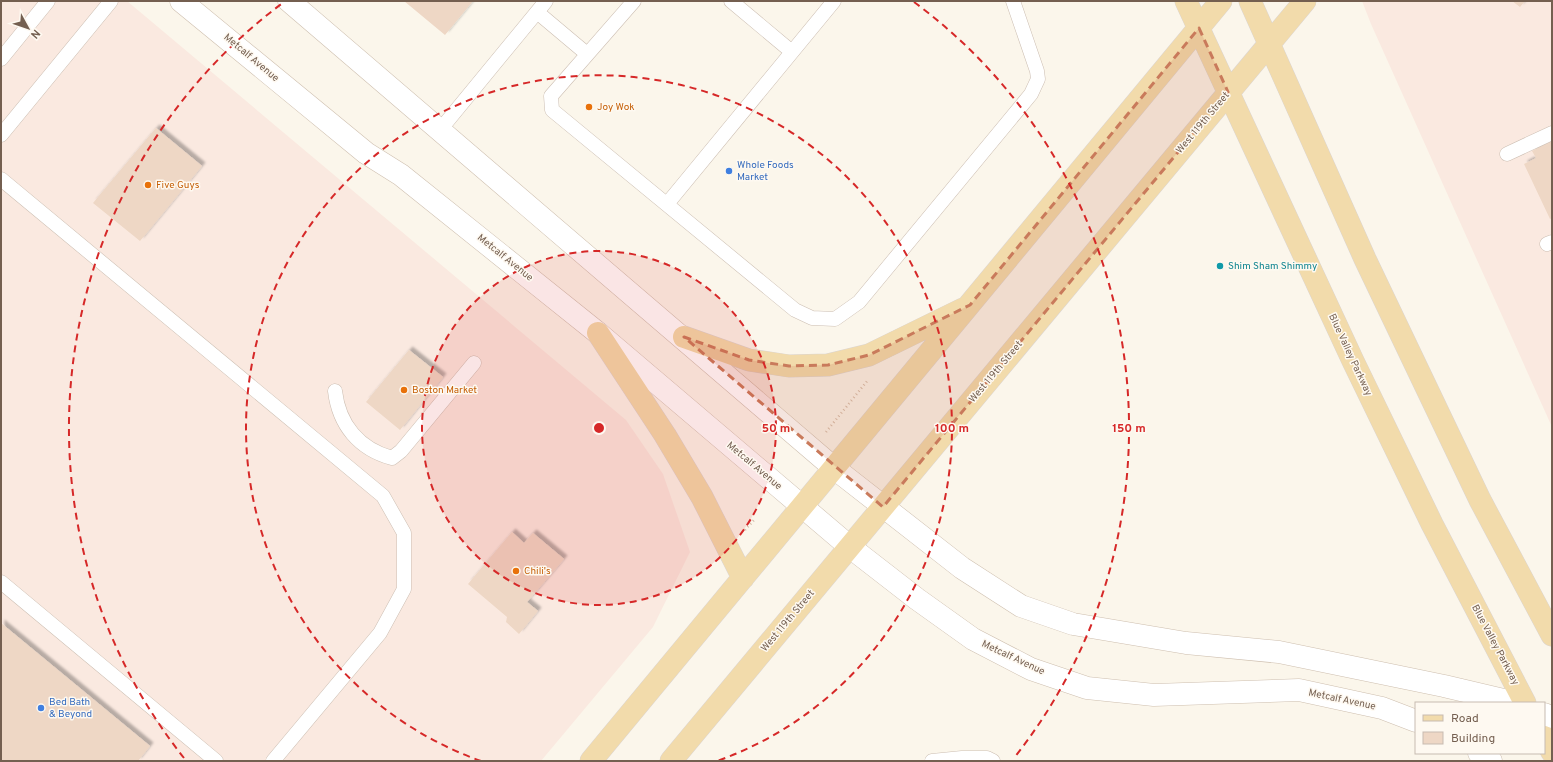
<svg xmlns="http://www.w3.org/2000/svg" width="1553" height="762" font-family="Overpass,sans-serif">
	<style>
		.commercial { fill: #fae9e0 }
		.building { fill: #eed7c5; filter: url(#shadow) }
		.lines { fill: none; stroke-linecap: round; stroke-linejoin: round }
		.lane-casing { stroke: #ccbeb2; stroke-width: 15 }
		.secondary-casing { stroke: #cebfaf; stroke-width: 23 }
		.primary-casing { stroke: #dbd5d2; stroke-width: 23 }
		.path { stroke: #d3bba8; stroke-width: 2.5; stroke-dasharray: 1 3; stroke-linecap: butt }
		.lane { stroke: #fff; stroke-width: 14 }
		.secondary { stroke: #fff; stroke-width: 22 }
		.primary { stroke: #f2dbab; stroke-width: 22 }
		.marked { fill: #c97a5b; fill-opacity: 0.2; stroke: #c97a5b; stroke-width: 3; stroke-dasharray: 8 5; stroke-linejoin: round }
		.ring { fill: none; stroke: #d62828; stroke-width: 2; stroke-dasharray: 7 5 }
		.food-dot { fill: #e8710a; stroke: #fef9f1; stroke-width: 1.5 }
		.shop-dot { fill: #3f7fe0; stroke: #fef9f1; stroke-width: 1.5 }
		.culture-dot { fill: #0f9aa8; stroke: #fef9f1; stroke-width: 1.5 }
		.labels { text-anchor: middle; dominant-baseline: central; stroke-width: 3; stroke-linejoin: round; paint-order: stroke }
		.street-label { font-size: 10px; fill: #745f50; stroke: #fef9f1 }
		.food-label { font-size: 10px; fill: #c56008; stroke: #fef9f1; text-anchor: start }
		.shop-label { font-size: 10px; fill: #366cbe; stroke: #fef9f1; text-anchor: start }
		.culture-label { font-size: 10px; fill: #0d838f; stroke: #fef9f1; text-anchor: start }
		.centre { fill: #d62828; stroke: #fef9f1; stroke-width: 2 }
		.ring-label { font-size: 12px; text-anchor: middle; font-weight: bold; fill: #d62828; stroke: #fef9f1; stroke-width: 3; stroke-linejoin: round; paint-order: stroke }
	</style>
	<defs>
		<filter id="shadow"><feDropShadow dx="3.5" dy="-3.5" stdDeviation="1" flood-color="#0004"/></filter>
	</defs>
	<rect width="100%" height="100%" fill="#fbf6eb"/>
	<path class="commercial" d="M1,1h126l499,419 37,54 27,78 -37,75 -112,134h-540z
		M1362,1h190v426l-181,-403z"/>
	<path class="building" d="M404,1h69l-28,34z
		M1512,1h13l-5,6z
		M156,128l46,38 -62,75 -47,-38z
		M1552,141v77l-2,1 -26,-55 12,-6 -4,-7z
		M409,350l34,27 -43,53 -34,-28z
		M512,532l12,11 9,-10 31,26 -37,43 11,9 -19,23 -13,-12 1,-5 -39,-33z
		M1,623l149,123 -12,15h-137z"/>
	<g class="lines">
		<g class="lane-casing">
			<path id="lane" d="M634,1l-83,95 1,14 243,200 17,8 23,1 24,-17 172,-208 7,-15 -1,-8 -24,-70
				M731,1l61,51
				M537,12l50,42
				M1,59l47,-58
				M440,130l106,-129
				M1,135l110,-134
				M1507,154l45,-21
				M1,179l382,317 21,37v56l-24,44 -107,128
				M667,204l167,-203
				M1547,244l5,-2
				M335,391c4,34 24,58 57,67l9,-7 73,-88
				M1,582l215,179
				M962,758h25l6,3
				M932,761l30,-3v3"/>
		</g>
		<g class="secondary-casing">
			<path id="secondary" d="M181,1l185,152 35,22 197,158 252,214 67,52 56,40 58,30 56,19 67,7 145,-5 83,18 34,13
				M289,1l545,467 128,100 59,38 52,18 113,19 93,9 165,34 72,17
				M1544,714l8,3
				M1479,753l12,8"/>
		</g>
		<g class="primary-casing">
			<path id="primary" d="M1186,1l167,360 79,163 93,179
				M1250,1l115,258 115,241 72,135
				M598,333l67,102 37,62 41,81
				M684,337l65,23 40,6 39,-1 41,-10 94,-46
				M1544,737l8,15
				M591,761l630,-760
				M671,761l634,-760"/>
		</g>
		<path class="path" d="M826,432l42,-52
			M745,530l9,-10"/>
		<use href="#lane" class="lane"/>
		<use href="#secondary" class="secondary"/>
		<use href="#primary" class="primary"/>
	</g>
	<path class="marked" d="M1199,28l29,64 -345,415 -199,-170 65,23 40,6 39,-1 41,-10 101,-50z"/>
	<circle cx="599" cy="428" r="177" fill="#d62828" fill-opacity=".12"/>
	<g class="ring">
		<circle cx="599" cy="428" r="177"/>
		<path d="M481 761A353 353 0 1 1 717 761"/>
		<path d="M184 758A530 530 0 0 1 284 2M914 2A530 530 0 0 1 1014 758"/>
	</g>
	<g class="food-dot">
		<circle cx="589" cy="107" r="4"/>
		<circle cx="148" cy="185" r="4"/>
		<circle cx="404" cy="390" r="4"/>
		<circle cx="516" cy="571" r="4"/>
	</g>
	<g class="shop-dot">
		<circle cx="729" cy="171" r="4"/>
		<circle cx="41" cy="708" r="4"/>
	</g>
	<circle class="culture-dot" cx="1220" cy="266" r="4"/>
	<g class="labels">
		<g class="street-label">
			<text transform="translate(251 58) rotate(40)">Metcalf Avenue</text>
			<text transform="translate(1203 123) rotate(-50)">West 119th Street</text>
			<text transform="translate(505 258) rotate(39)">Metcalf Avenue</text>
			<text transform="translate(1350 355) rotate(65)">Blue Valley Parkway</text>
			<text transform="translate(996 372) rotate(-50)">West 119th Street</text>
			<text transform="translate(754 466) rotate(40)">Metcalf Avenue</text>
			<text transform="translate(788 621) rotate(-50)">West 119th Street</text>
			<text transform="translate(1495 645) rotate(62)">Blue Valley Parkway</text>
			<text transform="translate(1013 658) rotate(25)">Metcalf Avenue</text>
			<text transform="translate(1342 700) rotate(12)">Metcalf Avenue</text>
		</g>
		<g class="food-label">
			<text x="597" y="107">Joy Wok</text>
			<text x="156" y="185">Five Guys</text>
			<text x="412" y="390">Boston Market</text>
			<text x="524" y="571">Chili's</text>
		</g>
		<g class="shop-label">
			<text x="737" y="165">Whole Foods<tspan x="737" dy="12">Market</tspan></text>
			<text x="49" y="702">Bed Bath<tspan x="49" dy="12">&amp; Beyond</tspan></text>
		</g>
		<g class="culture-label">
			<text x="1228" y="266">Shim Sham Shimmy</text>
		</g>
	</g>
	<circle cx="599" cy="428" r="6" class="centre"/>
	<g class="ring-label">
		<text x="776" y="432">50 m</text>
		<text x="952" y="432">100 m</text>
		<text x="1129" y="432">150 m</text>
	</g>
	<rect width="1553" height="762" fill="none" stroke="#745f50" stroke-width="4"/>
	<rect x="1415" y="702" width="130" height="52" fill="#fef9f1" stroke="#c7bbb1"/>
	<rect x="1423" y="715" width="20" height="6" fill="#f2dbab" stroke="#c7bbb1"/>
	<text x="1451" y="722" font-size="12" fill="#745f50">Road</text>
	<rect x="1423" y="732" width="20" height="12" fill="#eed7c5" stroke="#c7bbb1"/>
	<text x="1451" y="742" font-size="12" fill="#745f50">Building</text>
	<g transform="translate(28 28) rotate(130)" stroke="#fef9f1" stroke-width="3" paint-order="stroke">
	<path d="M0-3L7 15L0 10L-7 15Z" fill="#745f50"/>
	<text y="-6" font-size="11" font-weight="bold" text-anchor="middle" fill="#745f50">N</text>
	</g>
</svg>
